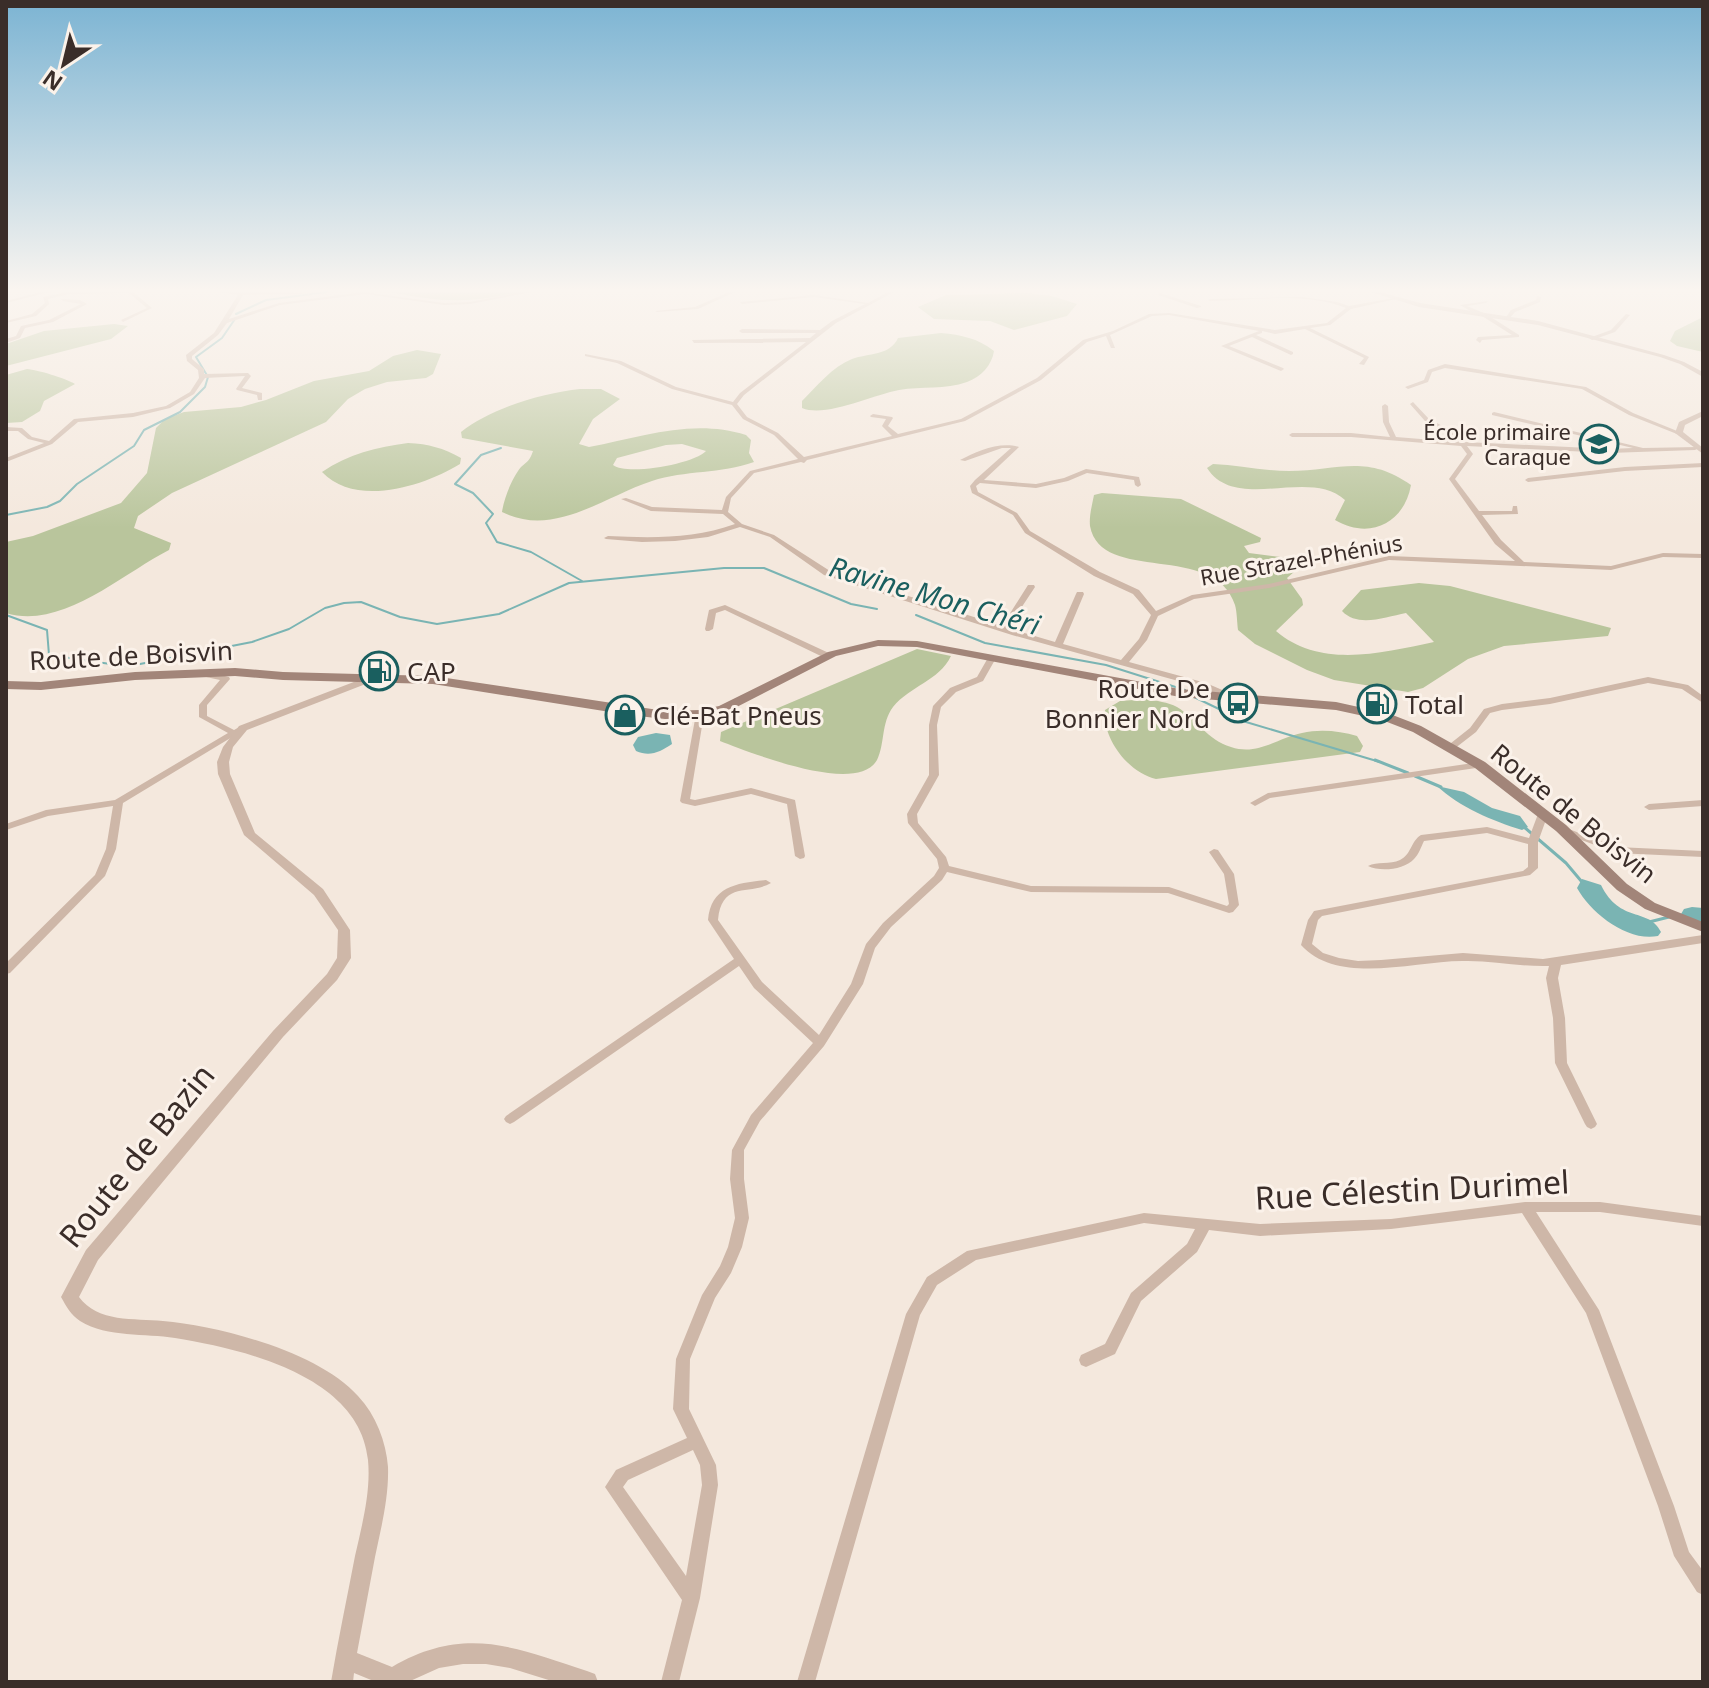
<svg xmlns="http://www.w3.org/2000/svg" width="1709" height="1688" font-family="'Noto Sans',sans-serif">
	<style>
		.green { fill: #b9c59c; fill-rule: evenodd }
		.water { fill: #7ab4b3 }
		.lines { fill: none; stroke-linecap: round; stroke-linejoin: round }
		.stream-far1 { stroke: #7ab4b3; stroke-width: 2 }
		.stream { stroke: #7ab4b3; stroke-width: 3 }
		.river { fill: #7ab4b3; fill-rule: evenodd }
		.minor { fill: #ceb7a8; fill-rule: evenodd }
		.tertiary { fill: #ceb7a8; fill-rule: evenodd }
		.secondary { fill: #a28579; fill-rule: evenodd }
		.labels { text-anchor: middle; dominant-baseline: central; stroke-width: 6; stroke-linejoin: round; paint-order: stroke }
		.far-poi-label { font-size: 22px; fill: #3a2d29; stroke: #fbf2ea; text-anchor: end }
		.far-street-label { font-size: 22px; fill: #3a2d29; stroke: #fbf2ea }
		.street-label { font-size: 26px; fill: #3a2d29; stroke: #fbf2ea }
		.poi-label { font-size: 26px; fill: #3a2d29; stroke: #fbf2ea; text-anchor: start }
		.water-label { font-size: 28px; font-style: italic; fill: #1a5f5f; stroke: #fbf2ea }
		.near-street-label { font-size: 32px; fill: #3a2d29; stroke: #fbf2ea }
	</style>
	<rect width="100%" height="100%" fill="#f4e8dd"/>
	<path class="green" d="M390,292h129c-49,12 -80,10 -129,0z
		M1028,293l24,3 25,8 -10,12 -53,14 -24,-9 -56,-2 -16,-12 28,-12z
		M1703,317v35l-26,-6 -7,-5 5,-10z
		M114,324l14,2 -17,13 -105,27v-22l38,-13z
		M941,333c21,2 36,5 53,18 -2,14 -13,26 -27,31 -22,8 -45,4 -68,8 -27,5 -73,28 -97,18v-7c15,-15 30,-34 50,-42 16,-6 38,-3 46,-21z
		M417,350l24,4 -8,20 -7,4 -39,4 -22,7 -17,10 -22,23 -154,71 -34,23 -4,12 37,15 -2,7c-47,24 -107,80 -163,63v-71l27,-6 88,-33 26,-30 9,-45 9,-9 19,-7 57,-5 25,-7 48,-19 55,-10 24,-15z
		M27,369c11,1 38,9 48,15l-31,17 -4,10 -18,11 -16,1v-48z
		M580,389h21l19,10 -27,20 -14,25 10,3c53,-10 104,-29 157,-12l5,5 -2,13 5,9c-33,12 -69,8 -102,19 -49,16 -98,57 -150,31 2,-14 10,-34 19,-45 7,-6 9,-7 12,-16l-71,-13 -1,-6c31,-24 81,-39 119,-43zM682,444l24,7c-12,13 -79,25 -93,14l4,-7 49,-13z
		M408,443c21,1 35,5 53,15l-1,6c-36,22 -104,44 -138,8 26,-18 55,-25 86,-29z
		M1213,464c25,1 50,7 76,7 48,0 77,-18 122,14 -7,39 -42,55 -76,35l10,-20c-36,-33 -109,13 -138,-32z
		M1102,493l79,6 80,39 -1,4 -16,4 5,7 48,6 5,6 -15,13 15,21 1,6 -27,26c44,38 106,22 158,11l-28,-29c-21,4 -48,15 -64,-2l19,-21 58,-7 31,3 161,42 -3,8 -104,10 -36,13 -45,29 -15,4 -74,-12 -27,-10 -52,-26 -17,-14c-1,-8 -1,-18 -3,-25 -20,-64 -134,-20 -145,-79 -1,-10 2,-21 4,-31z
		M917,649l34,7c-12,25 -41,30 -58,51 -12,16 -8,37 -16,53 -20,36 -128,-8 -157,-19l1,-9z
		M1147,699c9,2 21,3 30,8 20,12 30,33 54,40 27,9 46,-9 71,-14 18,-4 38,-2 55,3l6,10 -3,6 -204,27c-27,-6 -54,-40 -51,-69l15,-9z"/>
	<path class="water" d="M656,733l14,2 2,9c-12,8 -22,13 -36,7l-3,-6 5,-8z
		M1437,786l27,6 28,16 28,8 8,11 -6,3c-29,-9 -63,-23 -85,-44z
		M1582,879l19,6c19,39 48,22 60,47l-3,4c-31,6 -67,-23 -81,-48z"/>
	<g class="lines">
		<path class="stream-far1" d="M236,314l30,-14 61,-8
			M501,448l-20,7 -26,29 18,9 20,21 -7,9 11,19 34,10 51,29
			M6,515l41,-8 13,-6 17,-17 57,-38 10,-16 36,-18 25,-25 3,-10 -12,-20 26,-19 13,-19
			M6,615l41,15 2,25 75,11
			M916,615l69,28 121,22 79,25
			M140,664l112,-22 37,-13 36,-21 19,-5 17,-1 39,15 37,7 62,-10 70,-31 155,-15h40l87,36 26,5
			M1194,697l52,25 134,40"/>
		<path class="stream" d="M1375,760l33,13
			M1415,776l26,11
			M1524,827l42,36 16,19
			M1649,922l20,-5"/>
		<path class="river" d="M1692,907l11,1v14l-19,-3 -3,-5 3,-5z"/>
		<path class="minor" d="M41,292h8l-43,11v-2z
			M67,292h66l19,16 -29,14 -2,-2 26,-12 -18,-15 -60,1 -21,5 1,5 -13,12 -30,7v-2l26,-7 13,-11 -2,-6z
			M220,292l84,1 -2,1 -59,1 -14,24 50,-16 84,-11 81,11 26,-1 51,-10h10l-61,12 -26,1 -78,-11 -86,11 -53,18 -9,12 -26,21v3l12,10v5l44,-1 3,3 -9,12 20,5v7h-4l-1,-5 -20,-5 -1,-1 9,-13 -40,2 -11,16 -24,14 -37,9 -55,5 -26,22 -46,18v-4l38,-15 -16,-4 -10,-8h-12v-4l16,1 10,9 17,4 25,-22 59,-6 33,-7 24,-14 9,-14 -1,-8 -11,-9 -1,-6 28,-22 24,-38z
			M729,292h6l-37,17 -41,3 -2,-1 40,-4z
			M888,292h6l-58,31 -92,72 -7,9 10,13 31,16 26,24 88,-21 -10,-10 4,-7 -15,-2 -1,-1 3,-2 19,3 1,1 -5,8 10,8 63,-15 76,-41 46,-38 30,-9 36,-17 20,-1 106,17 52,-7 19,-15c-40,-16 -94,-8 -136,-7l-2,-1 2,-1 92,-2 35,5 12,4 45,-8 2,1 -45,10 -21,16 -20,3 59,29 -5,8 -5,-1 5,-6 -59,-29 -30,5 -13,-3v2l-6,2 37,17v2l-2,1 -39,-18 -23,9 54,22 1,1 -3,2 -60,-25 38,-15 -90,-16 -17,1 -42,19 5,13h-4l-5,-12 -19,6 -46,38 -76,41 -158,39 -3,3 -3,-1 -47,11 -23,25 -3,14 14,12 32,11 56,36 172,55 26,-41h6l1,2 -27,41 47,14 21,-48 1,-2h6l1,2 -21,50 58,16 18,-21 12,-24 -18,-21 -39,-18 -69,-43 -12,-18 -41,-22 -2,-7 5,-6 36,-32h-9l-37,13 -5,-1c17,-9 40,-19 59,-13l-35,33 52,4 28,-6 22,-9 53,8 2,8 -3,2 -3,-2 -1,-5 -47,-7 -19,8 -32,7 -56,-5 -4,3 2,6 39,21 13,18 70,41 39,18 17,21 36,-16 77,-11 120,-28 126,5 -20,-17 -46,-65 18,-25 -6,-8 -110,-9h-59l-3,-2 3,-2h59l39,4 -7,-15 -1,-16 3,-2 3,2 1,16 7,15 62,5 -4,-6 -29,-15 -15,-17 3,-2 16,17 29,15 7,8 144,7 24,-1 -141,-33v-2l2,-1 149,36 54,-1v2l-2,1 -86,3 -142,-7 6,8 -18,25 24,32h33l1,-5h4l1,8 -36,1 19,25 23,22 87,4 52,-13 40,1v4l-40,-1 -52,13 -222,-10 -120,28 -75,11 -36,17 -11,24 -18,22 77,21 28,12 1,2 -1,2 -3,1 -31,-13 -188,-52 -188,-60 -54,-38 -30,-10 -32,10 -33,4 -33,1 -36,-3 -2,-1 4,-2c43,2 86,3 127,-12l-12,-10 -72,-3 -30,-12 5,-1 26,9 70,3 4,-13 24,-26 48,-12 -24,-24 -31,-16 -11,-14 -60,-16 -55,-26 -32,-7v-2l36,7 55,26 57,15 7,-9 66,-51 -112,1 -2,-3 118,-2 6,-5h-74l-3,-2 3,-2 78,1 12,-9 33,-17 -51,-7 -72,7 -2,-2 74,-7 54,8z
			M1160,293l41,13v1l-4,1 -39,-13z
			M1537,296l4,1 -1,5 -25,10 -6,7h-4l6,-9 25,-10z
			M61,299l19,1 7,4 -34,18 -28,6 -5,10 -14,5v-4l10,-3 5,-10 28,-6 32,-16 -18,-3z
			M1488,301l-2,2 -19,3 19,8 33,21v2l-37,3 -2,3 -4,-3 2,-3 34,-2 -30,-19h-3l-19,-11z
			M1626,314l4,1 -15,17 -23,8 -3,-2 22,-8z
			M1445,364l141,23 47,26 49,20 -5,1 -48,-19 -47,-26 -137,-21 -13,4 -4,10 -20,7 -3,-2 19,-7 4,-10z
			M1703,463v4l-78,4 -97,11 -3,-2 3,-2 97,-11z
			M725,605l106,49 1,2 -4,2h-3l-100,-48 -9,3 -3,16 -4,2h-3l-1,-2 4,-19z
			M989,656h3l4,2 -13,23 -27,11 -15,15 -4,18 2,50 -22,39 1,9 28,34 3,9 82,20 138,1 58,19 2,-2 -5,-30 -15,-22 5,-3 4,1 16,24 5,31 -6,7 -4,1 -61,-20 -137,-1 -84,-20 -5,8 -51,47 -16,21 -12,36 -39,62 -64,75 -16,29v29l5,39 -7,29 -11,26 -16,25 -25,61 -1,50 27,56 2,20 -18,113 -21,84h-18l21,-82 -77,-113 11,-17 71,-32 -14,-29 3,-50 26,-64 18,-29 8,-19 7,-29 -5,-39 2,-29 19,-35 62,-72 -59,-55 -15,-22 -225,156 -4,2 -4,-2 -2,-3 2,-3 228,-157 -26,-39c3,-34 29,-37 58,-40l5,3c-22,13 -49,-3 -53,37l44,62 57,53 32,-51 15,-40 17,-21 51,-47 5,-8 -2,-9 -29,-36 -1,-9 22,-39v-50l4,-19 17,-18 27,-11zM693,1450l7,15 2,20 -16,91 -63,-89 5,-7z
			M209,672l20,5 1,2 -23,26v11l27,14 9,-5 4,3 -124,75 -7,46 -11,27 -95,97 -4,1v-11l89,-88 11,-26 7,-43 -65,10 -42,14v-6l40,-14 69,-10 113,-67 -29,-16v-12l21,-25 -14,-3 -1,-2z
			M1648,677l40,8 15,11v7l-21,-14 -34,-6 -98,21 -48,6 -12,3 -14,19 -22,17h-6l-2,-2 24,-19 14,-19 18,-5 48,-6z
			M700,711l4,3 -14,85 5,1 56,-12 44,12 10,56 -1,2 -4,1 -5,-3 -8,-52 -36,-10 -56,12 -13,-3 -2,-2 16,-87z
			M1480,762l3,1 2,2 -2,2 -213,31 -15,8 -5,-3 18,-10z
			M1703,800v6l-54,4 -5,-3 5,-3z
			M1543,811l5,3 -10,28v26l-8,7 -208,41 -4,4 -6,24 11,9 16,5 19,3 23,-1 82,-7 80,6 160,-24v8l-142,22 -3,13 7,40 2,45 30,61 -2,3 -4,2 -4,-2 -2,-3 -30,-61 -2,-45 -7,-40 3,-12c-29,1 -58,-6 -87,-5 -48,0 -124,25 -161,-16l7,-25 6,-9 209,-40 5,-4v-23l-41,-11 -63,8c-3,6 -5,13 -10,18 -10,11 -34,13 -46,7 9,-5 22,-1 32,-6 12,-6 10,-18 21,-25l66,-8 42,11 9,-24z
			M1566,828l51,19 86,4v6l-87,-4 -53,-20 -2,-2z
			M1525,1202h75l103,14v10l-103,-14h-64l63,98 75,196 15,46 14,19v24l-6,-3 -23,-36 -16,-50 -72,-193 -64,-100 -131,16 -131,7 -51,-6 -12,22 -56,49 -26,53 -29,13 -5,-2 -2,-5 2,-5 24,-11 26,-51 56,-49 8,-15 -51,-6 -168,37 -39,25 -17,30 -105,367h-18l109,-368 21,-37 40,-26 177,-38 116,11 131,-5z"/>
		<path class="tertiary" d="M1371,292h9l40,11 118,18 126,34 20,7 19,10v5l-23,-13 -20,-7 -122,-32 -119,-18z
			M1703,411v5l-18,9 -2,7 20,16v6l-28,-21 4,-11z
			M372,675l4,1v4l-129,50 -14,17 -4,15 1,12 25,59 68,56 27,41 1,28 -14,22 -54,57 -185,223 -19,37c19,26 55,21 84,24 57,5 156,31 195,75 18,19 28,46 30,71 1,31 -7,61 -13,90 -6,32 -12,64 -18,96l35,14c72,-42 123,-20 195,4l8,3 3,8h-43l-45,-14 -24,-4h-23l-24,4 -31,14h-32l-22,-9 -1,9h-22c7,-42 16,-84 24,-126 7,-31 16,-64 13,-96 -8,-84 -125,-111 -193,-122 -30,-5 -67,0 -95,-17 -9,-6 -14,-15 -19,-24l25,-47 187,-219 54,-57 10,-16 1,-28 -24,-35 -70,-60 -26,-61 -1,-12 6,-15 16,-21z"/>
		<path class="secondary" d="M878,640l39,1 263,48 156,13 54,12 31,12 64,36 81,63 61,59 28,19 48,19v10l-58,-23 -28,-19 -61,-59 -81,-63 -62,-36 -31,-12 -46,-10 -156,-13 -263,-50 -39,-1 -42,10 -109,56 -27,6 -35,1 -36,-4 -196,-31 -150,-4 -48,-4 -100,4 -94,10 -35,-1v-8l35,1 94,-10 100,-4 48,4 150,4 232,35 35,-1 19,-4 109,-54z"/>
	</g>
	<linearGradient id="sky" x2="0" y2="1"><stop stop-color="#7cb4d3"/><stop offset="0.55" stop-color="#faf5f0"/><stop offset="1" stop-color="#faf5f0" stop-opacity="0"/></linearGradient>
	<rect width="1709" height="528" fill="url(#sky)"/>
	<defs>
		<g id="school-ring" transform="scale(2)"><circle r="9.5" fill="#fbf2ea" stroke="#1a5f5f" stroke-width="1.5"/><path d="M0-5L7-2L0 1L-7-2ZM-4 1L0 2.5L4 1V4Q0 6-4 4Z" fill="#1a5f5f"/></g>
		<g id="fuel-ring" transform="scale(2)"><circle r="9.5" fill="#fbf2ea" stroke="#1a5f5f" stroke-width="1.5"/><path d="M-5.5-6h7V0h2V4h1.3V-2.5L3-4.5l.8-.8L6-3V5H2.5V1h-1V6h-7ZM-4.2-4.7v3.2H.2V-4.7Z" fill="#1a5f5f"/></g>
		<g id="bus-ring" transform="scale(2)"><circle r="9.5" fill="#fbf2ea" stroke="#1a5f5f" stroke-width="1.5"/><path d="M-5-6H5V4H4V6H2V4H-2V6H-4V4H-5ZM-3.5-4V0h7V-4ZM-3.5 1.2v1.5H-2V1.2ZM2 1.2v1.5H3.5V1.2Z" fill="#1a5f5f"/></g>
		<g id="shop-ring" transform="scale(2)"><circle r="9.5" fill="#fbf2ea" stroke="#1a5f5f" stroke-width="1.5"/><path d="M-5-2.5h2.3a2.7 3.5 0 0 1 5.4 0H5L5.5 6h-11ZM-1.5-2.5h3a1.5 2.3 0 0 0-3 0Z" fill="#1a5f5f"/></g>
	</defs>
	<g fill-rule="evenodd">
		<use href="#school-ring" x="1599" y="444"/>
		<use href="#fuel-ring" x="379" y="671"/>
		<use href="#bus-ring" x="1238" y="703"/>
		<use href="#fuel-ring" x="1377" y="704"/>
		<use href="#shop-ring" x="625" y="715"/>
	</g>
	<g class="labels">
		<g class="far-poi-label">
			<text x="1571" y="431">École primaire<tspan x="1571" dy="25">Caraque</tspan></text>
		</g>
		<g class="far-street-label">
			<text transform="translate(1301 559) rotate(-10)">Rue Strazel-Phénius</text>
		</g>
		<g class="street-label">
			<text transform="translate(131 655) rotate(-3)">Route de Boisvin</text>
			<text transform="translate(1574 813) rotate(39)">Route de Boisvin</text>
		</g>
		<g class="poi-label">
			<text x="407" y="671">CAP</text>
			<text x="1210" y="688" text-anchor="end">Route De<tspan x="1210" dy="30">Bonnier Nord</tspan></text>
			<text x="1405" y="704">Total</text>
			<text x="653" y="715">Clé-Bat Pneus</text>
		</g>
		<g class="water-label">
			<text transform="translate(935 595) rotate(16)">Ravine Mon Chéri</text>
		</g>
		<g class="near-street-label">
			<text transform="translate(136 1155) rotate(-51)">Route de Bazin</text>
			<text transform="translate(1412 1189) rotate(-3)">Rue Célestin Durimel</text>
		</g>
	</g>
	<rect width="1709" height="1688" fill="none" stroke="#3a2d29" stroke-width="16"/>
	<g transform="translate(64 64) rotate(215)" stroke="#fbf2ea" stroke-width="6" paint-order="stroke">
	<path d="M0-6L14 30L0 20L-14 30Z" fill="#3a2d29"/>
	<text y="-12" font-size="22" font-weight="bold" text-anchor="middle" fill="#3a2d29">N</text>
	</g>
</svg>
